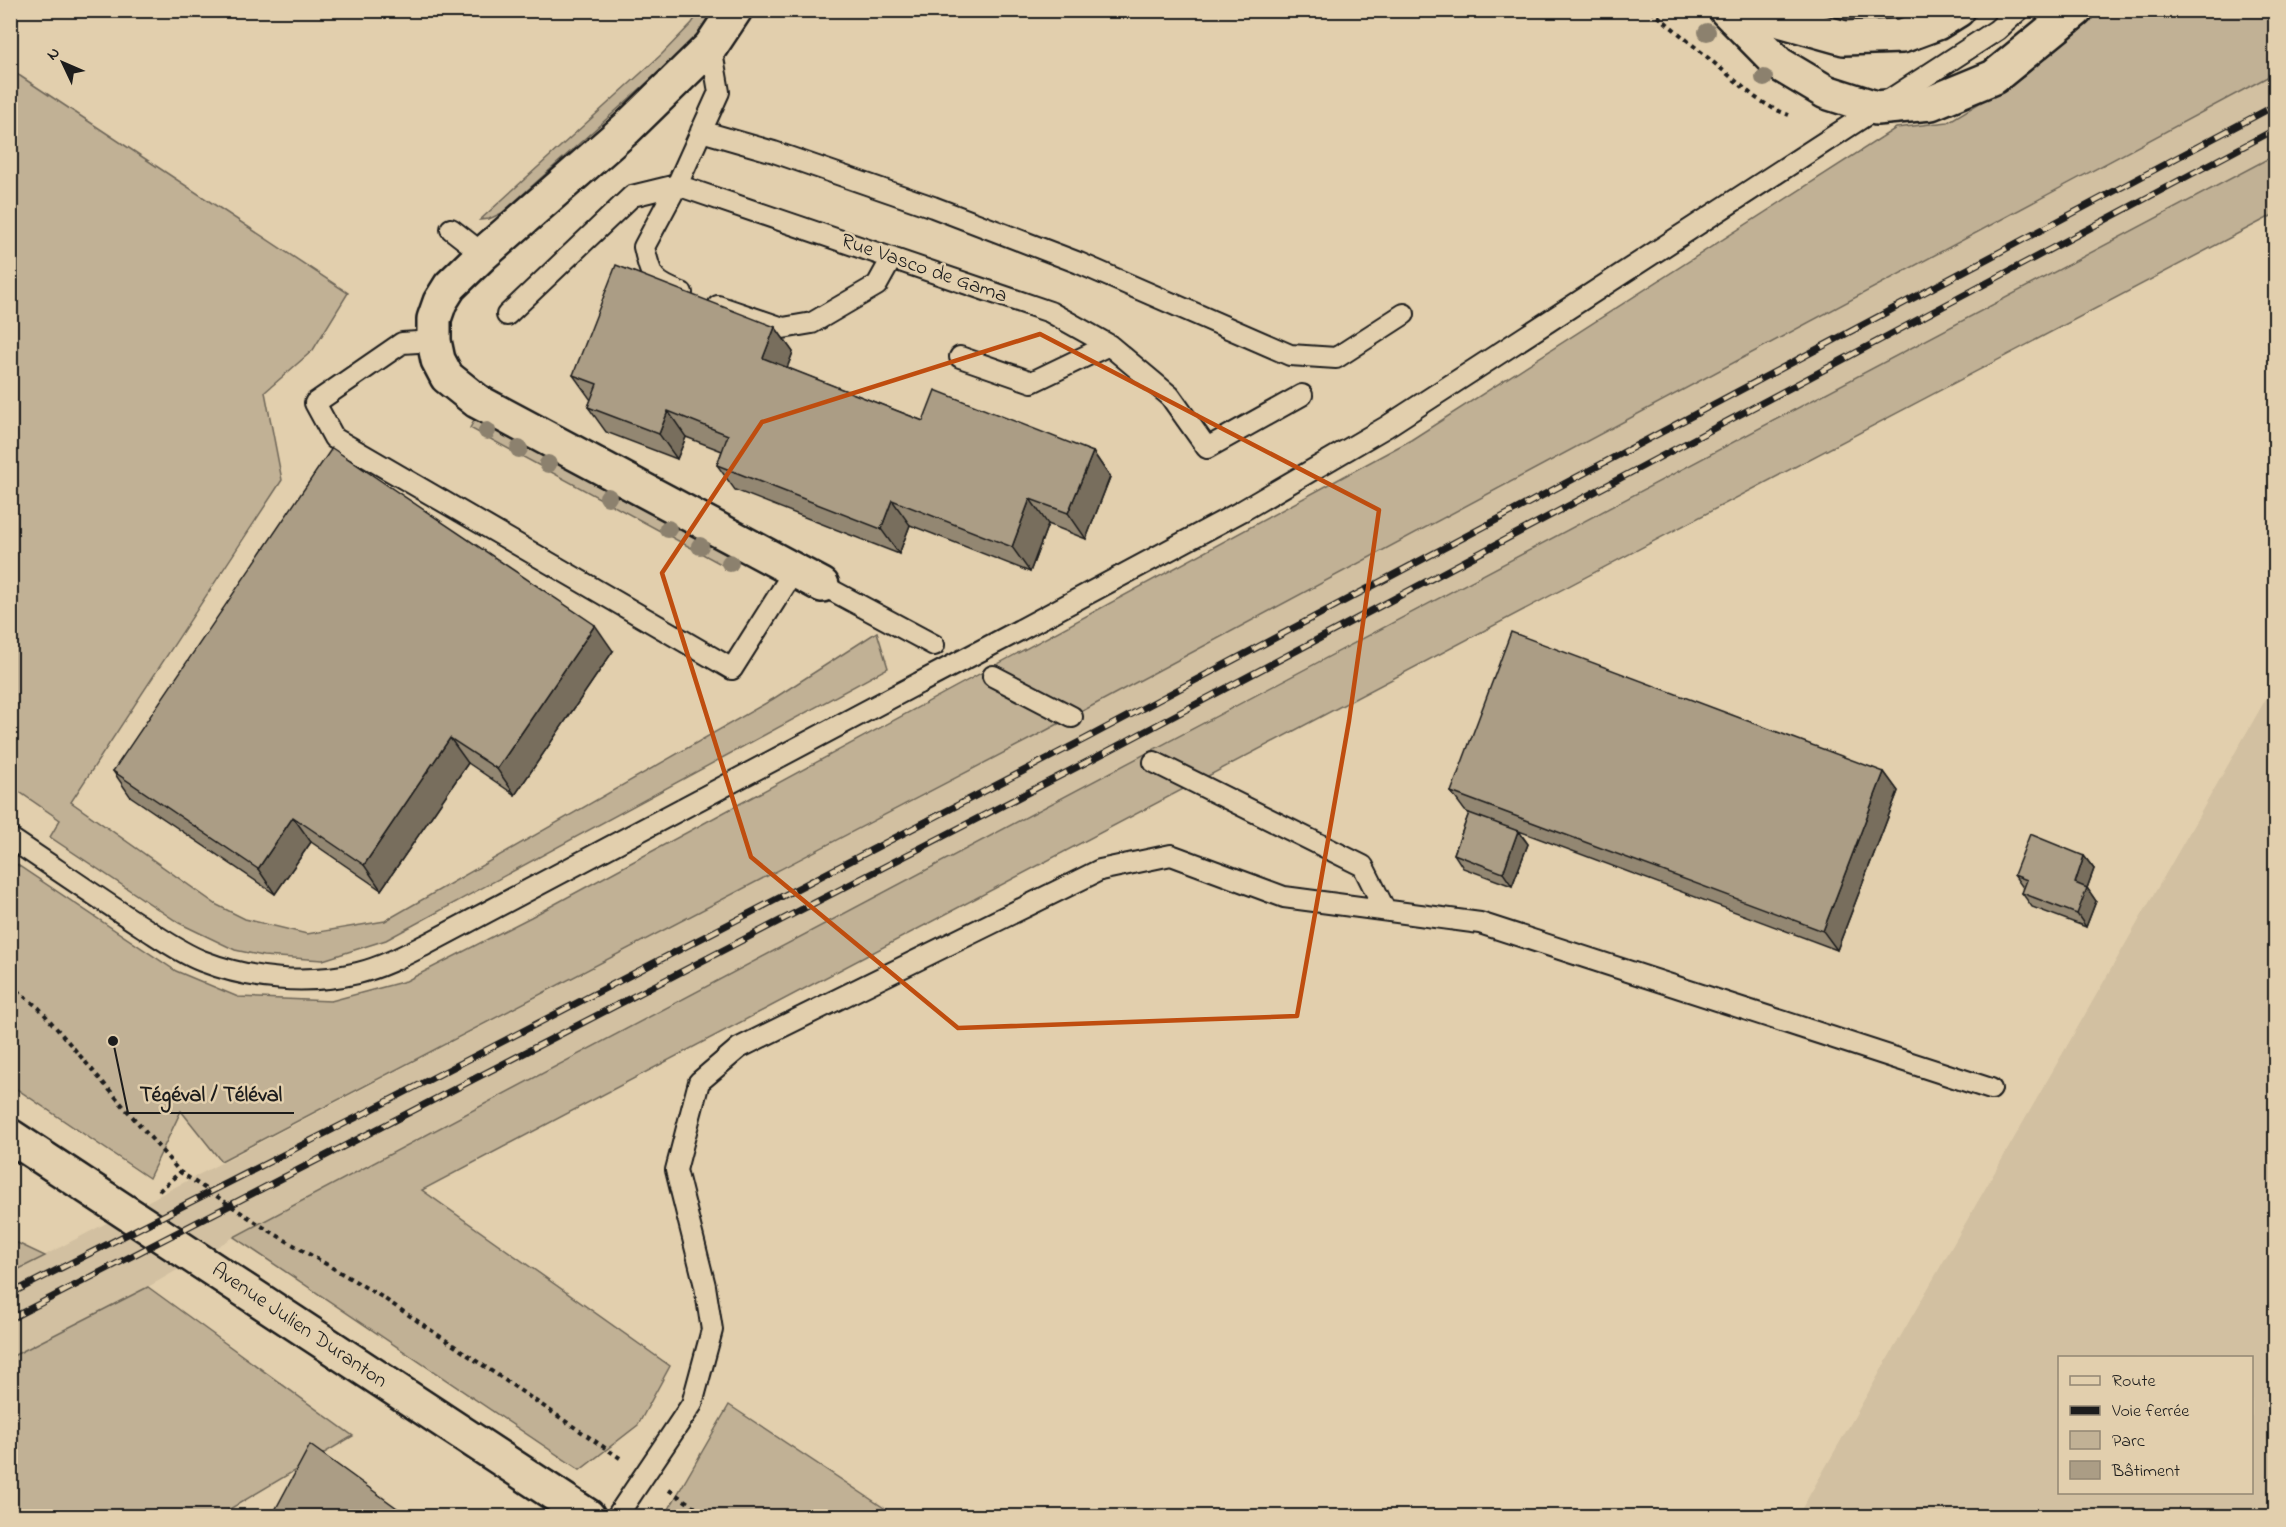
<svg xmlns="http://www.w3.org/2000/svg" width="2286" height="1527" font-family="'Indie Flower',sans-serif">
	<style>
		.built { fill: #d2c0a1; fill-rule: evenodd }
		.green { fill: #c1b195; stroke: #6e6658; stroke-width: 1.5 }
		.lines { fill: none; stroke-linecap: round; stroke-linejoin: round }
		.lane-casing { stroke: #1c1c1c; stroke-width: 24 }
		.street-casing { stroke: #1c1c1c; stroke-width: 38 }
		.secondary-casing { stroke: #1c1c1c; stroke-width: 38 }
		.path { stroke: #1c1c1c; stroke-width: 4; stroke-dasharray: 4.5 4.5; stroke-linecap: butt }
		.lane { stroke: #e2cfad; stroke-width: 20 }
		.street { stroke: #e2cfad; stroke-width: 33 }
		.secondary { stroke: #e2cfad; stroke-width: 33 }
		.rail-casing { stroke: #1c1c1c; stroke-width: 7 }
		.rail { stroke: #e2cfad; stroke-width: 4.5; stroke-dasharray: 14; stroke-linecap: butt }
		.lane-bridge-casing { stroke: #1c1c1c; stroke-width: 24; stroke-linecap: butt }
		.lane-bridge { stroke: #e2cfad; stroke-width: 20 }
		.tree { fill: #8c816e }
		.wall { fill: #938772; stroke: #1c1c1c; stroke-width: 1.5 }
		.shaded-wall { fill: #786e5d; stroke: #1c1c1c; stroke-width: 1.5 }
		.building { fill: #ab9d85; stroke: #1c1c1c; stroke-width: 1.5 }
		.marked { fill: none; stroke: #bf4d0f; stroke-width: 4.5; stroke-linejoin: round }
		.labels { text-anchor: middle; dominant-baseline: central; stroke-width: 5; stroke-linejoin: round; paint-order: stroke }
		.street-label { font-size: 21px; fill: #1c1c1c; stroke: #e2cfad }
		.leader { fill: none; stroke: #1c1c1c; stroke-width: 2 }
		.callout-dot { fill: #1c1c1c; stroke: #e2cfad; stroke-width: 2 }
		.callout-label { font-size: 22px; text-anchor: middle; font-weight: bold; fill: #1c1c1c; stroke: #e2cfad; stroke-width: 5; stroke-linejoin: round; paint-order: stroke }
	</style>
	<rect width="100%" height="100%" fill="#e2cfad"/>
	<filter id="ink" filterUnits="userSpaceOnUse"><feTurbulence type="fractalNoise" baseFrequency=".0167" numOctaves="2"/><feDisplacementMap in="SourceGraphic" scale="12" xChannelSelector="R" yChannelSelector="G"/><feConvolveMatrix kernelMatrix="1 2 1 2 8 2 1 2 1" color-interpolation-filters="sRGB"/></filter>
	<g filter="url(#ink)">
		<path class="built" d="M2275,73v82l-1897,1005 -144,77 -86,50 -137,70v-84l1021,-535z
			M2275,683v833h-464l-10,-6zM2060,1358h192v134h-192z"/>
		<path class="green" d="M2107,10l168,1v62l-1243,665 -811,423 -40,-50 -32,67 -138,-93 -1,-225 166,111 62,26 93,4 75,-20 125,-64 880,-477 485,-312 52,-6 75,-45 75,-64z
			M700,11h12l-16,25 -15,16 -179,161 -13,6 -9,1 182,-166 30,-31z
			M11,70l337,223 -35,57 -48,42 17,88 -211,322 146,103 28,14 62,15 78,-13 388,-222 104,-67 11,36 -502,272 -63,20 -60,-4 -28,-6 -56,-27 -129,-86 10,-17 -49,-34z
			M2275,155v59l-1853,976 248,176 -32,59 -58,45 -346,-233z
			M475,419l263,142 -6,9 -262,-142z
			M11,1240l34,16 -34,17z
			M148,1287l205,149 -135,80h-207v-159z
			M729,1405l167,111h-231z"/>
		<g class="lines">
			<g class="lane-casing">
				<path id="lane" d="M711,46l8,46 -42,93 373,127 59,33 61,51 37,52 95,-53
					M701,131l73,21 159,55 146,56 211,92 46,3 68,-44
					M677,185l-33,62c7,30 8,35 38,46
					M451,229l32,25
					M718,306l65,22 29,-5 65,-38 15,-27
					M507,315l125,-119 45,-11
					M434,341l-32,2 -87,60 19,35 398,231 62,-98
					M960,357l72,25 77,-37
					M822,585l112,60
					M1020,630l222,-119 144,-84 611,-397 22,-20
					M993,676l79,41
					M1154,762l209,104 22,44
					M10,838c45,30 88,60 133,89 19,12 38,26 59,34 49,19 104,24 156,12 24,-6 45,-17 67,-28l494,-262
					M617,1516l75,-112 20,-74 -7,-44 -29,-116 23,-88 40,-34 361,-178 71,-15 113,42 196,26 511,166"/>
			</g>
			<g class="street-casing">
				<path id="street" d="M735,10l-24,36 -84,82 -144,126 -33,32 -10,16 -6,17v22l4,19 9,17 30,24 345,184"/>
			</g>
			<g class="secondary-casing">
				<path id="secondary" d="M1726,10l53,54 47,28 50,16 55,-5 63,-26 82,-67
					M1744,10l100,28 58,-2 35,-13 21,-13
					M10,1136l578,380"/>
			</g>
			<path class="path" d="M1651,10l105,88 18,11 15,6
				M10,985l29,23 141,164 83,55 119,70 238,161
				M159,1191l21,-19
				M669,1490l39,26"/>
			<use href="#lane" class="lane"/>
			<use href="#street" class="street"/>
			<use href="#secondary" class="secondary"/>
			<g class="rail-casing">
				<path id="rail" d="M10,1294l357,-182 718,-373 1191,-634
					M10,1319l1098,-568 1168,-622"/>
			</g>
			<use href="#rail" class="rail"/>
			<g class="lane-bridge-casing">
				<path id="lane-bridge" d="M919,683l101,-53"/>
			</g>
			<use href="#lane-bridge" class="lane-bridge"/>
		</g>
		<g class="tree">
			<circle cx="1707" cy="32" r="9"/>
			<circle cx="1764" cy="78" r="9"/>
			<circle cx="487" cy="431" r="9"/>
			<circle cx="519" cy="449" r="9"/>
			<circle cx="548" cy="464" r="9"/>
			<circle cx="608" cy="497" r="9"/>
			<circle cx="668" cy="529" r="9"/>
			<circle cx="700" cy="546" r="9"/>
			<circle cx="730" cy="563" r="9"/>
		</g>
		<path class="wall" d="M775,327l18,25 -6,16 136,53 170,31 17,25 -24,62 -38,-15 -18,48 -120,-47 -11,29 -164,-64 -18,-25 5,-14 -36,-14 -9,22 -71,-27 -18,-25 3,-7 -18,-25z
			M613,651l-98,144 -47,-32 -87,127 -70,-48 -36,52 -145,-98 -17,-25z
			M1884,772l14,19 -61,159 -318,-119 9,13 -16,42 -49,-18 -9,-14 15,-41 -4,-2 -14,-19z
			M2084,856l10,13 -7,19 9,13 -10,26 -54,-20 -10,-14 2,-4 -10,-14z"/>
		<path class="shaded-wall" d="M775,327l18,25 -12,32 -18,-26z
			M668,411l18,26 -9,22 -18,-25z
			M1093,452l17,25 -24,62 -18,-26z
			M1030,499l18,25 -18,48 -18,-25z
			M892,500l18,25 -11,29 -18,-25z
			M595,625l18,26 -98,144 -18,-26z
			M450,738l18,25 -87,127 -17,-25z
			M1884,772l14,19 -61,159 -14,-19z
			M293,817l18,25 -36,52 -17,-25z
			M1518,831l10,13 -16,42 -9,-13z
			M2084,856l10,13 -7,19 9,13 -10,26 -9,-13 -2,-31z"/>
		<path class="building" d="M616,265l159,62 -12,31 160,63 12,-31 158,62 -25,61 -38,-14 -18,48 -120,-47 -11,29 -164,-64 11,-30 -60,-24 -9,23 -71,-27 9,-23 -24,-9z
			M332,448l263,177 -98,144 -47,-31 -86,127 -71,-48 -35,52 -145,-98z
			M1511,632l373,140 -61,159 -372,-139z
			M1469,813l49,18 -15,42 -49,-19z
			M2030,834l54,22 -9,27 12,5 -10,26 -55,-21 5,-13 -13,-5z
			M310,1445l98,71h-136z"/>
	</g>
	<path class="marked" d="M1040,334l339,176 -30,211 -52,295 -339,12 -207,-171 -89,-284 100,-151z"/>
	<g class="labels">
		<g class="street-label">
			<text transform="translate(924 269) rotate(19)">Rue Vasco de Gama</text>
			<text transform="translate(299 1326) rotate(34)">Avenue Julien Duranton</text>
		</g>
	</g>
	<path class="leader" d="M113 1041L128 1113H294"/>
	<circle class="callout-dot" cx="113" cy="1041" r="6"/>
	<g class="callout-label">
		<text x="211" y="1101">Tégéval / Téléval</text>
	</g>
	<rect width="2286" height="1527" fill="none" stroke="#e2cfad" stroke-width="36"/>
	<rect x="18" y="18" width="2250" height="1491" fill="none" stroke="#1c1c1c" stroke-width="2" filter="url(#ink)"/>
	<rect x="2058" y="1356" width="195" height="138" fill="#e2cfad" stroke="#938773" stroke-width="1.5"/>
	<rect x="2070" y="1376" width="30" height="9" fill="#e2cfad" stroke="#938773" stroke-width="1.5"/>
	<text x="2112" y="1386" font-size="18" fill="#1c1c1c">Route</text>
	<rect x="2070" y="1406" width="30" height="9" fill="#1c1c1c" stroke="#938773" stroke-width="1.5"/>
	<text x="2112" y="1416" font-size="18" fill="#1c1c1c">Voie ferrée</text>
	<rect x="2070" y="1431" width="30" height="18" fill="#c1b195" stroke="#938773" stroke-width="1.5"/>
	<text x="2112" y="1446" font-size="18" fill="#1c1c1c">Parc</text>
	<rect x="2070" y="1461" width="30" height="18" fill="#ab9d85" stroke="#938773" stroke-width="1.5"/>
	<text x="2112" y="1476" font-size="18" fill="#1c1c1c">Bâtiment</text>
	<g transform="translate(63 63) rotate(314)" stroke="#e2cfad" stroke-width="4.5" paint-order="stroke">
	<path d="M0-4.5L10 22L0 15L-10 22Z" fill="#1c1c1c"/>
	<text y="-9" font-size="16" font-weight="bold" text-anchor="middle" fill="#1c1c1c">N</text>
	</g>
</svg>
